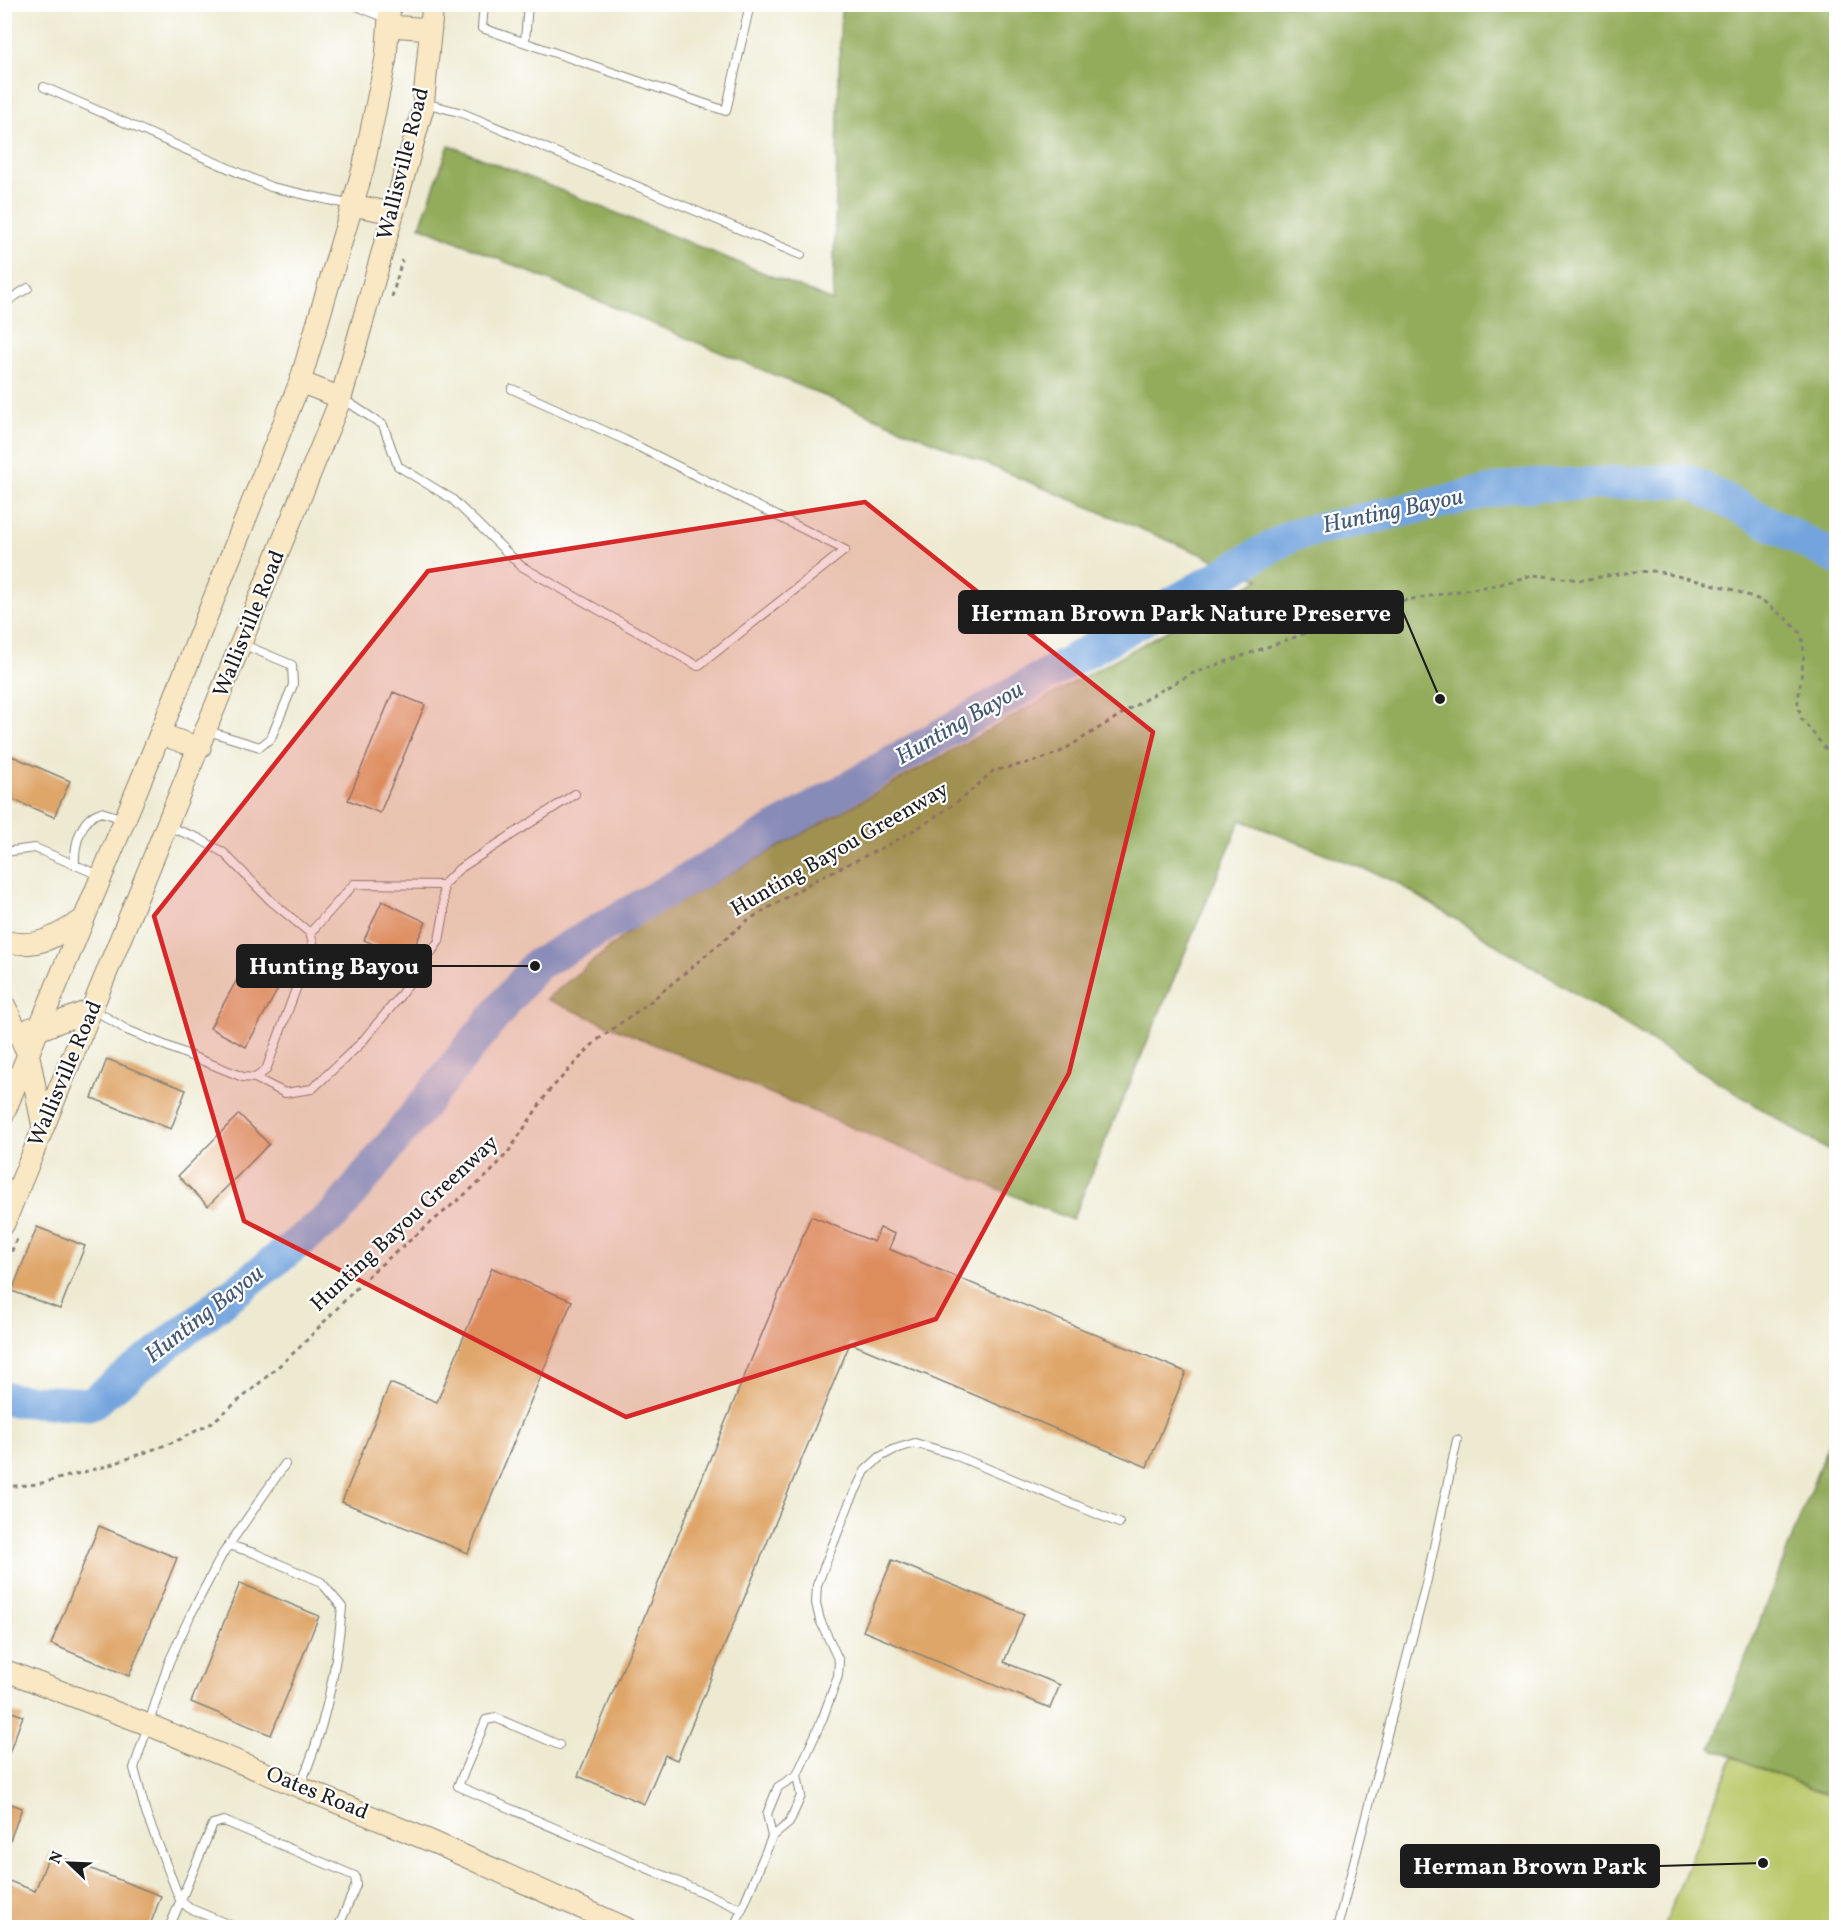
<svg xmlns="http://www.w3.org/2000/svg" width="1841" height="1932" font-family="Vollkorn,serif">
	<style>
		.green { fill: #bac768; stroke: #6b7242; stroke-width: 1.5 }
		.forest { fill: #93ac5c; stroke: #58643c; stroke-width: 1.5 }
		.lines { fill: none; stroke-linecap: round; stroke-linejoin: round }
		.river { stroke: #73a4dd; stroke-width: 33 }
		.building { fill: #dfa669 }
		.lane-casing { stroke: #858377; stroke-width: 10 }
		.secondary-casing { stroke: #858377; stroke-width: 23 }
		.path { stroke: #858377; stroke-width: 3; stroke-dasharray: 4.5 4.5; stroke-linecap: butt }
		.lane { stroke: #fff; stroke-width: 8 }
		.secondary { stroke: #fae7c3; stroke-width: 21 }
		.marked { fill: #d62828; fill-opacity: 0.2; stroke: #d62828; stroke-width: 4.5; stroke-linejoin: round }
		.labels { text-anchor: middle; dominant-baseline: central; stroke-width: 4.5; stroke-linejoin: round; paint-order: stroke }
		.street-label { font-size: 22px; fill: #1c1c1c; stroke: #fff }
		.water-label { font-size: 24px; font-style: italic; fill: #435973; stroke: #fff }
		.leader { fill: none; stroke: #1c1c1c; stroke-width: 2 }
		.callout-dot { fill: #1c1c1c; stroke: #fff; stroke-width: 2 }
		.callout { fill: #1c1c1c; stroke: #1c1c1c; stroke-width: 2 }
		.callout-label { font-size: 24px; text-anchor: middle; font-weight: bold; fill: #fff }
	</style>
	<rect width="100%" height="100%" fill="#fff"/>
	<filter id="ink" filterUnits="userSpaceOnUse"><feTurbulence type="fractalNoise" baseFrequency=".0167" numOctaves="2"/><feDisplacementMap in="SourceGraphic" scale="12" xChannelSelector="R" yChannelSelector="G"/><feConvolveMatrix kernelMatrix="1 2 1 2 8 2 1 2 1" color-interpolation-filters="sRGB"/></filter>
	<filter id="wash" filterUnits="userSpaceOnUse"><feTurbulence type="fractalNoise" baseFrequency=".008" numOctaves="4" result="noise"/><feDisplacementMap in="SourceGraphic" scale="24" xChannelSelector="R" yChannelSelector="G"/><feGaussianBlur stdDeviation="1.35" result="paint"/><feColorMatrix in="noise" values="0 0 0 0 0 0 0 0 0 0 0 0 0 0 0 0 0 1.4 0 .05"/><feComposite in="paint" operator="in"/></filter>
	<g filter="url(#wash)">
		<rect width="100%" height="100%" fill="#eeead2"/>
		<path class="green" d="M1733,1757l103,41v129h-173z"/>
		<path class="forest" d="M841,5h995v1150l-442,-274 -153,-61 -169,400 -526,-221 90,-73 624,-347 -840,-353 29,-81 384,156z
			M1836,1424v374l-125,-50z"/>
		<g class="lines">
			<path class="river" d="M4,1397l10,3 77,4 245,-191 199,-247 757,-431 223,-49 174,-5 147,77"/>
		</g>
		<g id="blocks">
			<path class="building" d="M393,692l32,13 -45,108 -32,-13z
				M12,756l58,25 -16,36 -50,-21v-22z
				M382,901l44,21 -18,38 -44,-20z
				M244,967l35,20 -33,60 -36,-19z
				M107,1059l79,31 -15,39 -79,-31z
				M239,1114l30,30 -61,62 -30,-30z
				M811,1216l63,26 6,-14 15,6 -6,15 297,123 -39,95 -297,-124 -173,417 -12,-5 -21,49 -66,-28z
				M37,1227l48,19 -25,63 -48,-18z
				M492,1268l80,33 -104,252 -126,-51 48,-119 47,19z
				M99,1526l78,32 -48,118 -78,-32z
				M892,1560l132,54 -20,48 56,23 -10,23 -187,-77z
				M240,1583l79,33 -48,119 -80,-33z
				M4,1709l19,7 -17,45h-2z
				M4,1801l18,7 -16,43 -2,-1z
				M50,1853l111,43 -12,32h-145v-49l31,12z"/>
		</g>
	</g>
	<g filter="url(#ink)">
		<use href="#blocks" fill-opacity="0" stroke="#858377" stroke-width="1.5"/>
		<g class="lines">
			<g class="lane-casing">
				<path id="lane" d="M352,4l36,15
					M484,4l-2,24 244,83 24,-107
					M525,41l3,-37
					M44,87l227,100 80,18
					M425,103l37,10 339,142
					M4,303l24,-15
					M343,399l40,26 15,41 54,33 69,67 177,100 147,-116 -220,-110 -113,-51
					M208,731l52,16 11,-9 22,-53 -1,-20 -50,-21
					M4,852l31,-4 64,27
					M75,865c-1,-19 5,-47 26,-53l23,7
					M310,933l44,-49 89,1
					M93,1009l34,21 116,47 12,1 11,-8 47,-127 -3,-10 -39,-32 -47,-48 -26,-15 -29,-11
					M255,1078l30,15 27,-4 48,-45 37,-44 42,-59 5,-28 -1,-28 16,-16 116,-75
					M229,1545l25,8 67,29 21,25c-5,60 -17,123 -42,178
					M559,1745l-63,-27 -10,2 -28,66 283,123
					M797,1775l25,-55 16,-44 1,-15 -19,-41 -4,-17 1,-18 32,-81 16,-33 15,-14 15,-8 20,-6 37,11 167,69
					M169,1928l44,-104 11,-3 131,55 1,9 -18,43
					M237,1928l-48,-20 -9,-8 -34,-87 -12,-45 35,-106 21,-46 32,-61 63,-91
					M734,1928l38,-91 17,-14 12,-27 -4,-21 -19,12 -11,27 5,23
					M1337,1928l89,-344 31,-144"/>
			</g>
			<g class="secondary-casing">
				<path id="secondary" d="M389,26l42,3
					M352,205l41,8
					M300,382l41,16
					M160,734l40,14
					M4,941c33,9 53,-5 80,-22
					M4,1004l25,52 14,72
					M31,1028l10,1 52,-20
					M4,1113l156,-379 140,-352 63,-213 23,-111 4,-54
					M4,1224l337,-826 82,-290 10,-104
					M4,1670l145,55 284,117 193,86"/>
			</g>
			<path class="path" d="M392,297l10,-37
				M4,1268l13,-29
				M4,1487l34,-3 69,-18 67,-24 36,-18 44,-36 46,-41 71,-74 118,-99 20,-23 39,-59 48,-51 54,-39 98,-82 69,-41 75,-36 37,-22 34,-23 30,-27 46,-11 23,-9 87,-54 42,-23 161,-57 16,-9 15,-4 118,-20 32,-9 49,5 49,-8 25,-1 72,17 35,13 26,20 13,14 2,19 -6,48 3,16 35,44"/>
			<use href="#lane" class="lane"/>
			<use href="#secondary" class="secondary"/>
		</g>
	</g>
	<path class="marked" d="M865,502l288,230 -84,341 -133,246 -310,98 -382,-196 -90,-305 274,-345z"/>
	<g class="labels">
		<g class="street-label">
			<text transform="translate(404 164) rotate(-76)">Wallisville Road</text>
			<text transform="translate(250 624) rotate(-68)">Wallisville Road</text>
			<text transform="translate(840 850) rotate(-30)">Hunting Bayou Greenway</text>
			<text transform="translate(66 1074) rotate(-67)">Wallisville Road</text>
			<text transform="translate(405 1224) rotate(-43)">Hunting Bayou Greenway</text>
			<text transform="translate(317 1794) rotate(22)">Oates Road</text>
		</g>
		<g class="water-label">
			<text transform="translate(1393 512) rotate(-12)">Hunting Bayou</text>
			<text transform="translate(960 724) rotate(-30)">Hunting Bayou</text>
			<text transform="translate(205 1315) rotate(-38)">Hunting Bayou</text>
		</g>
	</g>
	<path class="leader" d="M1440 699L1403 612M535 966L431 966M1763 1863L1659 1866"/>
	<g class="callout-dot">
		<circle cx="1440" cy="699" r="6"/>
		<circle cx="535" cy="966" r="6"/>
		<circle cx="1763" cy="1863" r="6"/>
	</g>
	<g class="callout">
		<rect x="959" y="591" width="444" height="42" rx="6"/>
		<rect x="237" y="945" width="194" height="42" rx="6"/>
		<rect x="1401" y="1845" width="258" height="42" rx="6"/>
	</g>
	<g class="callout-label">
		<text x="1181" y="621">Herman Brown Park Nature Preserve</text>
		<text x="334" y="974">Hunting Bayou</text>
		<text x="1530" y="1874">Herman Brown Park</text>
	</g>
	<rect width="1841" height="1932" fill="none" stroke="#fff" stroke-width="24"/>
	<g transform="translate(69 1863) rotate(293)" stroke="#ffffff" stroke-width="4.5" paint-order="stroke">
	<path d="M0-4.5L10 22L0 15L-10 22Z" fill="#1c1c1c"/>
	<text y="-9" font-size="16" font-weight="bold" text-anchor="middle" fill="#1c1c1c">N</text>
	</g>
</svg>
